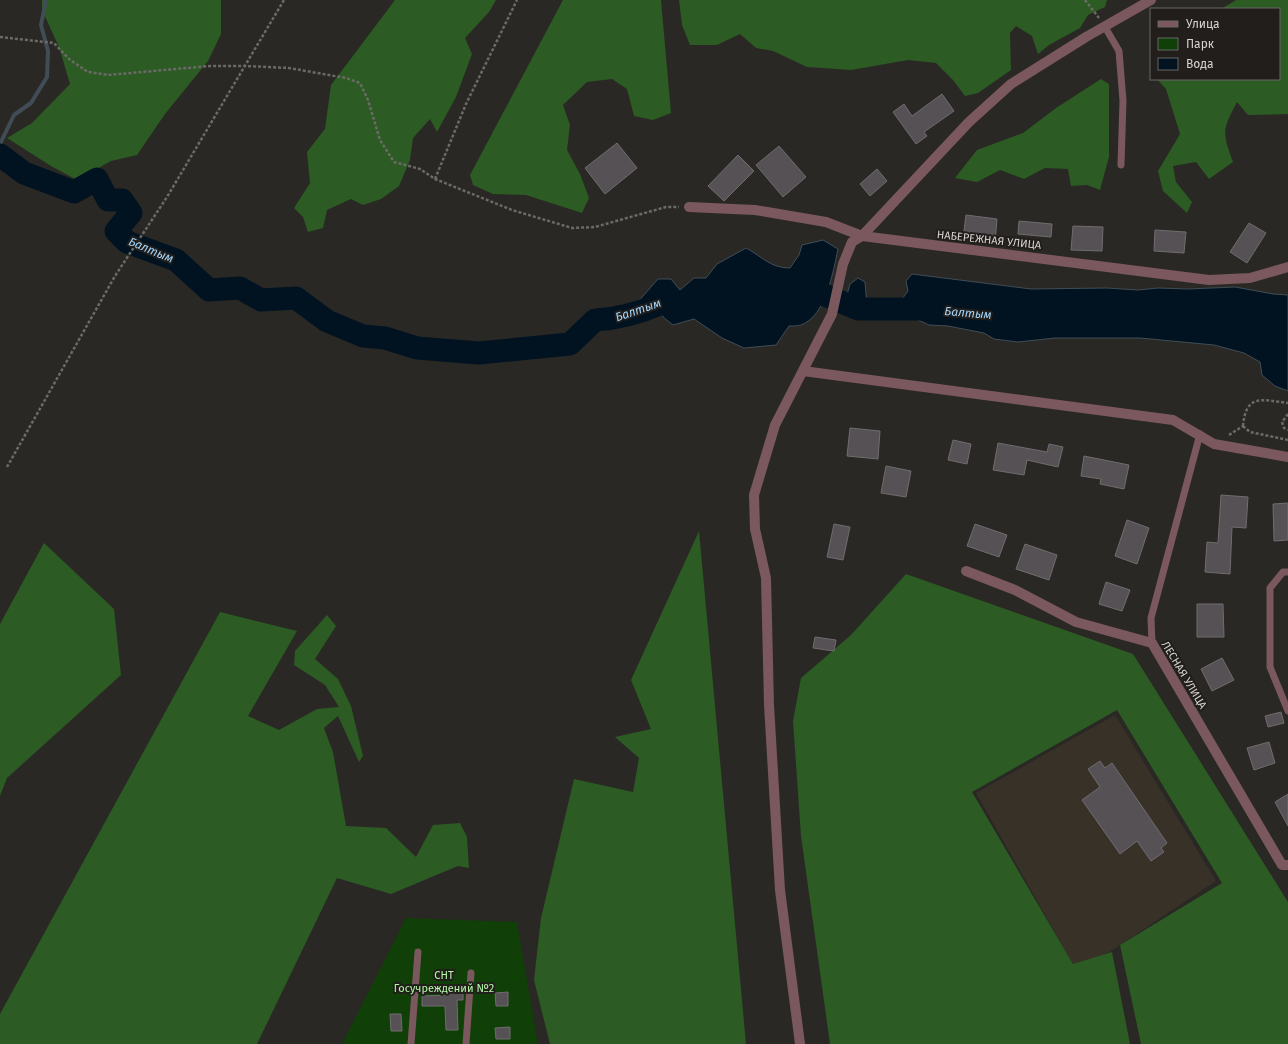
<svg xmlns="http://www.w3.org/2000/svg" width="1288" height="1044" font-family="'Fira Sans',sans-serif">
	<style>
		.built { fill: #373128 }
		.green { fill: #103f07 }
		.forest { fill: #2c5b24 }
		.water { fill: #011321; stroke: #414d56 }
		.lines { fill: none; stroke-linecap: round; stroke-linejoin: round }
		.stream { stroke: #414d56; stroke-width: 4 }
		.river { stroke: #011321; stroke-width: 23 }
		.building { fill: #555154; stroke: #706c6f }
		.path { stroke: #6c6a67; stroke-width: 2.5; stroke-dasharray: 3 2; stroke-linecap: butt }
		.lane { stroke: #7a585d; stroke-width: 7 }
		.street { stroke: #7a585d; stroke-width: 10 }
		.labels { text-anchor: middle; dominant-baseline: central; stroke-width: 4; stroke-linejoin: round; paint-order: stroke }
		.street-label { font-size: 11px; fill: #d6d4d2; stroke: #211e1b }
		.park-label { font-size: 11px; fill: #b1f7a5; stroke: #211e1b }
		.water-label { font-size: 12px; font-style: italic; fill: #a2d6fe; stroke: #211e1b }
	</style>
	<rect width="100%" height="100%" fill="#2a2824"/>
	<path class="built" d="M1115,715l101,166 -138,92 -102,-180z"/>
	<path class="green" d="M406,918l111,4 21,122h-196z"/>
	<path class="forest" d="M42,0h179v34l-13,27 -43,53 -28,41 -26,6 -34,19 -26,-14 -44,-28 25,-15 38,-39 -11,-37 -17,-37z
		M395,0h101l-7,12 -24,26 7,16 -16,43 -19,35 -7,-13 -17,19 -3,22 -11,26 -18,13 -18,6 -12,-6 -24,11 -4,18 -15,4 -5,-15 -9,-9 16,-25 -3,-31 18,-23 6,-44z
		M563,0h98l10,113 -18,7 -19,-4 -7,-27 -15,-10 -25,3 -24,23 7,20 -3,25 13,24 9,24 -7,15 -56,-18 -33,-1 -20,-9 -3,-10z
		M679,0h428l-2,7 -17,8 -8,13 -31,17 -11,9 -6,-18 -16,-10 -6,7 1,37 -33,23 -13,3 -12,-16 -17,-17 -28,-3 -57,10 -44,-3 -34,-16 -17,-3 -16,-14 -23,11h-27l-8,-20z
		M1236,0h52v114l-40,1 -11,-13c-15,29 -15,29 -4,60l-24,17 -13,-17 -23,4 3,16 16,20 -5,11 -24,-22 -5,-20 22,-37 -14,-45 -9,-10h122v-70h-58z
		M1101,79l8,5v73l-9,33 -13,-5 -16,1 -3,-17 -23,-1 -21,11 -24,-9 -23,12 -22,-4 22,-28 46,-17 33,-25z
		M699,531l47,513h-196l-16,-64 7,-62 33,-139 59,13 6,-34 -24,-21 36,-8 -20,-49z
		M44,543l70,66 7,66 -114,103 -7,18v-172z
		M906,574l227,80 155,248v142h-147l-21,-99 102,-62 -105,-173 -145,82 101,172 39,-12 18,92h-300l-29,-208 -8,-115 8,-43 50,-43z
		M220,612l77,19 -49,85 31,14 38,-21 22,-2 -14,-22 -31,-20 1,-14 32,-36 9,11 -21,33 23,20 13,27 12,50 -4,6 -21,-46 -14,12 9,24 13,74 40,2 30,29 17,-32 27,-2 7,14 2,31 -11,-2 -67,28 -54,-16 -80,166h-257v-30z"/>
	<path class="water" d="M823,240l15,9c-5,23 -12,67 -37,76 -3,1 -8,1 -12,1l-13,19 -32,3 -22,-10 -28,-19 -21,6 -10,-8 -4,-7 -13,4 -9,7 -8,-9 29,-33h13l9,11 14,-12h12l11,-14 29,-16c17,9 24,20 44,20l9,-13 3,-10z
		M912,274l119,15 76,-1 31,2 20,-2 30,1 47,-2 38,7 15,1v96l-13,-5 -13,-11 -2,-13 -16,-9 -30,-8 -74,-7h-85l-37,4 -24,-3 -10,-6 -36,-7 -19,-1 -19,-9 -12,-3 -1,-7 11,-15 -2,-10z
		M858,278l7,4 2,24 -6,8 -13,-4 -3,-8 5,-18z"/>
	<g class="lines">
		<path class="stream" d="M0,144l14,-29 17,-12 16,-26 1,-26 -7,-26 5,-25"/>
		<path class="river" d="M0,155l24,18 50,19 23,-13 11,21h14l9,13 -15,18 11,11 49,18 33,30 31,-2 21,12 35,-2 31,23 36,15 22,2 32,10 62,5 91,-9 25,-24c22,-1 44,-7 65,-16
			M795,290l20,1 43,18h70"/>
	</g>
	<path class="building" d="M942,94l12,17 -30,21 3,4 -11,8 -23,-32 11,-8 8,12z
		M617,143l20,25 -32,26 -20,-26z
		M779,146l27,31 -23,20 -27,-32z
		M738,155l16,16 -30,30 -16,-15z
		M877,169l10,12 -17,15 -10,-12z
		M966,215l31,4 -2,24 -32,-4z
		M1019,221l33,3 -1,13 -33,-3z
		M1249,223l17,10 -19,30 -17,-11z
		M1073,226l30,1 -1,24 -31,-1z
		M1155,230l31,2 -2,21 -30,-2z
		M850,428l30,3 -2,28 -31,-3z
		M953,440l18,4 -4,20 -19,-4z
		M998,443l49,9 2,-8 14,3 -5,20 -31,-7 -3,15 -31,-5z
		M1084,456l45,9 -5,24 -24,-5 1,-5 -20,-3z
		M886,466l25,5 -5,26 -25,-4z
		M1221,495l27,2 -2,31 -14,-1 -2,47 -25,-2 2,-30 11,1z
		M1288,503v37l-14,1 -1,-37z
		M1127,520l22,8 -12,36 -22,-8z
		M834,524l16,3 -7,33 -16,-3z
		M975,524l32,11 -8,22 -32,-11z
		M1025,544l32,11 -8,25 -33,-11z
		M1106,582l24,8 -8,21 -23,-7z
		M1197,604h26l1,33h-27z
		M815,637l21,3 -2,11 -21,-3z
		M1222,658l12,22 -22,11 -11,-22z
		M1281,712l3,11 -16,4 -3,-11z
		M1269,742l6,21 -21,7 -7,-22z
		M1100,761l5,7 7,-5 55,80 -6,5 3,4 -13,9 -14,-20 -17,13 -38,-54 18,-13 -12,-18z
		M1288,794v32l-13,-24z
		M448,988h15v12h-6l1,30h-12l-1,-24h-23v-10l26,-1z
		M508,992v14h-12l-1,-13z
		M390,1014h11l1,17h-11z
		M510,1027v12h-14l-1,-11z"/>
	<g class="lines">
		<path class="path" d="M1085,0l14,18
			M0,37l54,6 15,16 19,13 20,3 102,-9h35l44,2 57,10 14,5 8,17 12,40 14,22 26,7 15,10 77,31 60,18 23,-1 71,-20h13
			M435,179l31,-75 51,-104
			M1288,414l-6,8 2,6 4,2
			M1243,426c3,-33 19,-26 45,-23
			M1243,426l7,6 38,8
			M1229,435l14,-9
			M7,467l108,-191 52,-79 117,-197"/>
		<path class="lane" d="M1105,27l14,24 4,50 -2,64
			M1288,572h-5l-13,16v79l18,44
			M1152,643l-1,-25 49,-184
			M411,1044l7,-92
			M466,1044l5,-71"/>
		<path class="street" d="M689,207l66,3 71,12 36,14 347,44 41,-2 38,-11
			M803,371l370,49 41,24 74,13
			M966,571l49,19 61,32 76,21 130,222h6
			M800,1044l-20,-154 -11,-185 -3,-127 -11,-49 -1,-34 21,-70 57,-111 11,-50 9,-22 10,-6 107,-114 42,-38 75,-47 65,-37"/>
	</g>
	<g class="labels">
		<g class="street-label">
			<text transform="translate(989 240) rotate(6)">НАБЕРЕЖНАЯ УЛИЦА</text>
			<text transform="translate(1184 675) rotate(59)">ЛЕСНАЯ УЛИЦА</text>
		</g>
		<g class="park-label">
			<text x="444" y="975">СНТ<tspan x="444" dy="13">Госучреждений №2</tspan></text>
		</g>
		<g class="water-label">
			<text transform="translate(151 250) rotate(23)">Балтым</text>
			<text transform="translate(638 310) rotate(-19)">Балтым</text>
			<text transform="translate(968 313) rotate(5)">Балтым</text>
		</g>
	</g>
	<rect x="1150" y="8" width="130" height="72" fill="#211e1b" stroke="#696764"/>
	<rect x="1158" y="21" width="20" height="6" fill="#7a585d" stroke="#696764"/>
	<text x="1186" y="28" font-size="12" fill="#d6d4d2">Улица</text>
	<rect x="1158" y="38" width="20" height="12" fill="#103f07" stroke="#696764"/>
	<text x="1186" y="48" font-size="12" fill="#d6d4d2">Парк</text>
	<rect x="1158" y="58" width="20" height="12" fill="#011321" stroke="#696764"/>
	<text x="1186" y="68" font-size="12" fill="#d6d4d2">Вода</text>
</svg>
